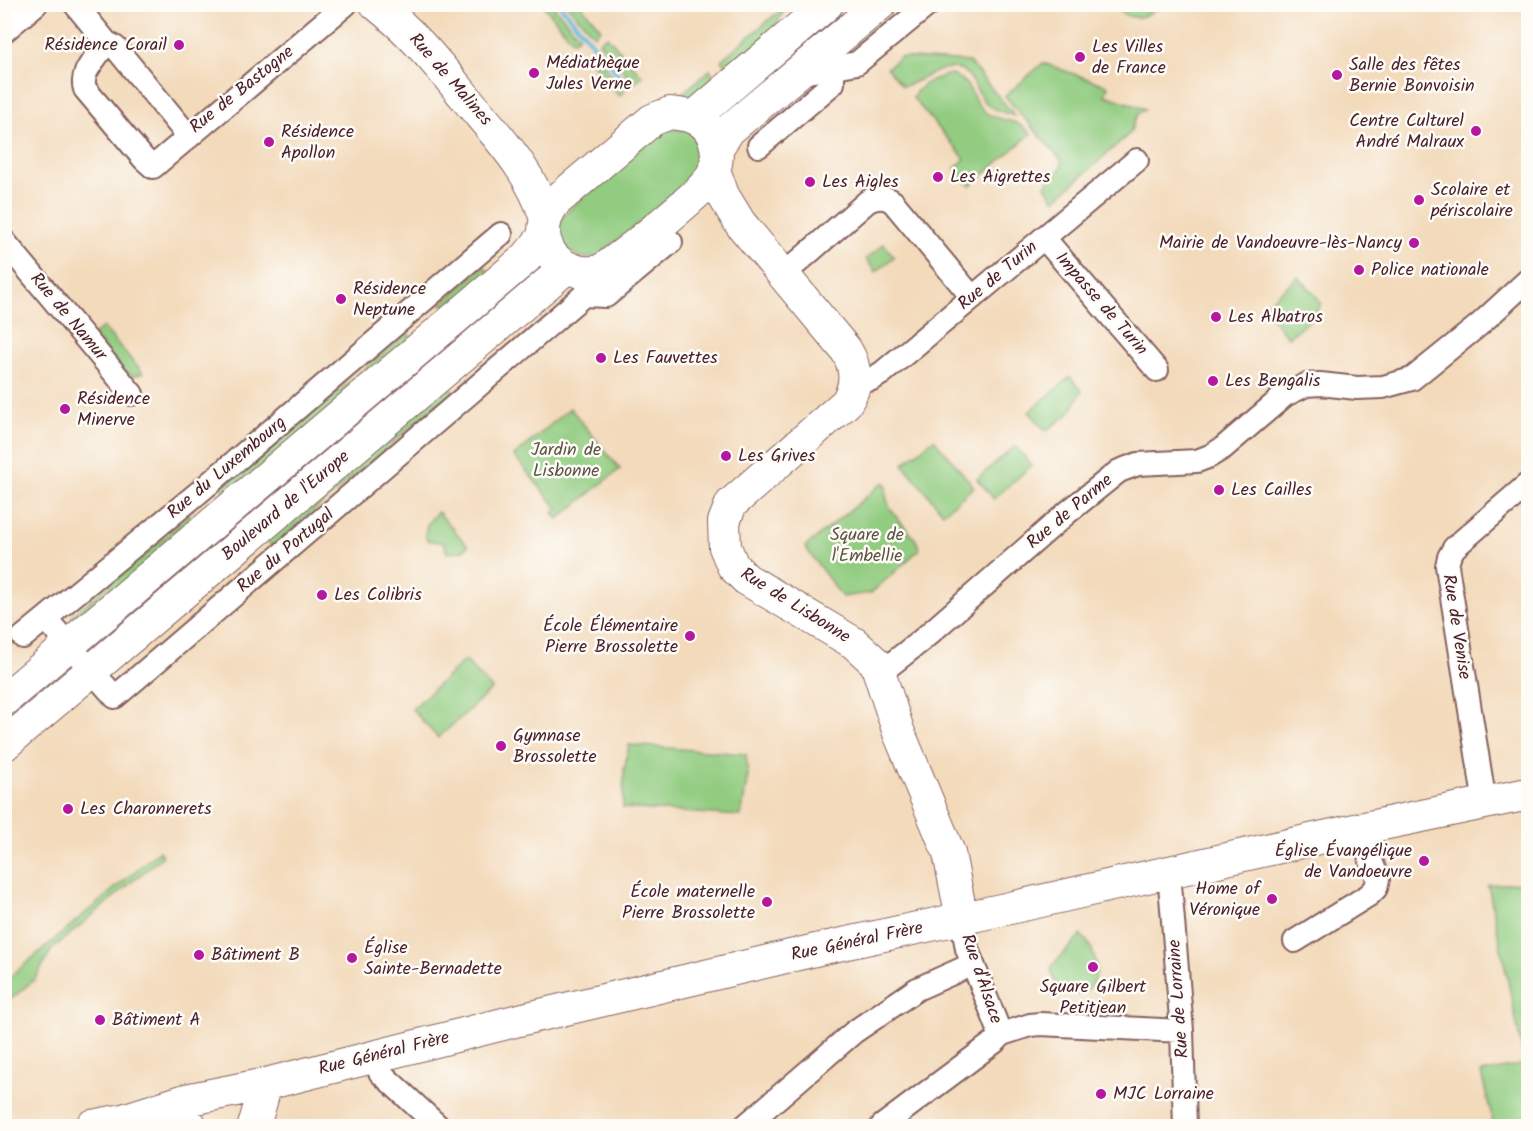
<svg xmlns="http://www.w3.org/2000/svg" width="1533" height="1131" font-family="Kalam,sans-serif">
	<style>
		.green { fill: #91cc80; stroke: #6e7656; stroke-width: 1.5 }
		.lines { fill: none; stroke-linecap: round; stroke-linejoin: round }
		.stream { stroke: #5cb9da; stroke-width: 5 }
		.street-casing { stroke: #85605d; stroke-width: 26 }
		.secondary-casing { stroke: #85605d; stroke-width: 34 }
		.street { stroke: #fff; stroke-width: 22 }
		.secondary { stroke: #fff; stroke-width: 32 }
		.poi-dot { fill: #b5179e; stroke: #fdfcf7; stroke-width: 2 }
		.labels { text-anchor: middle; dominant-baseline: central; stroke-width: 5; stroke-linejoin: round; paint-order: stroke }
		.poi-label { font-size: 18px; fill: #4a1f2b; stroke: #fdfcf7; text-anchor: start }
		.street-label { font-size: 18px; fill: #4a1f2b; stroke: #fdfcf7 }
		.park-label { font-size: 18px; fill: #5f5344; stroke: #fdfcf7 }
	</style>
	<rect width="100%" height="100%" fill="#fdfcf7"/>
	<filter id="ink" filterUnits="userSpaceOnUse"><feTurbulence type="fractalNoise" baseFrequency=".0167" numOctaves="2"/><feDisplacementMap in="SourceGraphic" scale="12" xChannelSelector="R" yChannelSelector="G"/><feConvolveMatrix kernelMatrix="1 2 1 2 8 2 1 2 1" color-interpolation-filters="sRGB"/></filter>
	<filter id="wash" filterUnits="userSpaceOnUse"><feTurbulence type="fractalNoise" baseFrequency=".008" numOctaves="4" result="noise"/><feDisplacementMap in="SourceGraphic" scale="24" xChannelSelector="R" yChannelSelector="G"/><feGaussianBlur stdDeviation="1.35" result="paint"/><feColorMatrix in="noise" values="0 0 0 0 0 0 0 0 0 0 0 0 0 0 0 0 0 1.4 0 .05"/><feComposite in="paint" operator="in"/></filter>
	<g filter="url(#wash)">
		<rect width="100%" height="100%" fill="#f3dabb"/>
		<path class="green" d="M543,5h9l27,31 -6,5z
			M567,5h14l20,24 -7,6z
			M1113,5h48c-16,15 -32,18 -48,0z
			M782,9l2,2 -17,29 -35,33 -11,-13z
			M607,36l35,40 -8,7 -35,-41z
			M596,56l29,35 -6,5 -28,-35z
			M900,57l69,5 46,54c-9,-3 -20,-5 -27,-11 -14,-11 -14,-38 -38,-37 -18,1 -31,16 -48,18l-15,-18z
			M1043,63l65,23 -3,9 40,14 -8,6 -7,18 -75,67 -10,-14 16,-18 1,-7 -57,-65z
			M710,70l10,13 -29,18 -19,1z
			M950,74c25,9 19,25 35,38 15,11 30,4 46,22l-61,52 -15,-18 10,-9 -52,-61c6,-15 23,-20 37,-24z
			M663,128l29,3 12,19 -10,28 -97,79 -14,1 -18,-9 -7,-18 3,-14z
			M884,244l10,13 -18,15 -10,-13z
			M484,266l8,10 -45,30 -6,-2z
			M1298,277c6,7 20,17 22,26 2,10 -24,28 -32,34l-26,-30z
			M490,300l10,14 -230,192 -9,-11z
			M103,327l40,46 -10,3 -9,-5 -31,-36z
			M407,333l4,4 -183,159 -7,-9 31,-26 2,1z
			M1070,377l12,14 -13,23 -23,17 -17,-19z
			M447,386l4,2 4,7 -10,12 -5,-5 -168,145 -7,-9z
			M570,408l50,61 -62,50 -5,-6 5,-4 -44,-53z
			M934,439l40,48 -31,26 -40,-49z
			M1015,446l17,19 -38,34 -17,-20z
			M884,482l3,4c-8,27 33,47 32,64l-48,43 -29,4 -37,-50z
			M438,512l30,34 -6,5 -15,2 -3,-10 -17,-3c-5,-12 3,-21 11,-28z
			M189,514l8,9 -122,100 -3,-2v-5l100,-85v-1z
			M192,554l10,11 -108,84 48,-43 4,-13z
			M465,660l27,29 -54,49 -26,-29z
			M629,745l117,9 2,21 -7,41 -118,-8 1,-38z
			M159,851l4,5 -111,93 -17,30 -30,25v-23z
			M1528,882v244h-34l-13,-53 44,-9 -37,-179z
			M1081,935c12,10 20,33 12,48 -2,4 -6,7 -10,10 -18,5 -31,-8 -32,-26z"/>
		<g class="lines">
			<path class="stream" d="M559,4l65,77"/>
		</g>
	</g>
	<g filter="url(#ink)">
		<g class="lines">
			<g class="street-casing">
				<path id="street" d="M75,4l31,38 9,5 74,90
					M4,31l32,-27
					M106,42c-8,16 -27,29 -21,47l59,70 9,8 193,-163
					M797,74l60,-11 72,-59
					M759,146l74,-63v-15
					M1044,238l113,132
					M4,241l128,153
					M783,275l85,-74c9,-4 17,-5 25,1l79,95
					M855,384l17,-5 10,-6 255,-213
					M46,619l69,78 469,-402 22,1 65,-54
					M23,637l175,-144 303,-259
					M880,673l42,-33 146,-128 51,-41 19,-7 59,-3 13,-5 13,-8 62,-53 21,-10 14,-1 37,4 26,-1 29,-8 67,-54 49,-45
					M1485,804l-38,-238 2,-9 5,-9 74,-64
					M1169,872l13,159 3,95
					M1295,941l74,-46 7,-7 2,-9 -19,-50
					M999,1035l31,-10 10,-1 142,7
					M374,1055l6,17 4,4 54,50
					M745,1126l109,-94 63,-43 56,-25
					M882,1126l115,-86 2,-10 -32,-81 -5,-30"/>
			</g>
			<g class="secondary-casing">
				<path id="secondary" d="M376,4c37,29 60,58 89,93 32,39 66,73 81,122
					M670,113c9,1 19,2 27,6 22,12 25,42 12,61 -8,12 -98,87 -110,91 -19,5 -43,-5 -51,-23 -8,-16 -3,-34 8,-47l96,-81z
					M693,118l134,-114
					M717,148l12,-18 151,-126
					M714,170l9,25 17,28 106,127c11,18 12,36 0,53l-115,101 -7,18 1,25 8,19 13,13 108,64 22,20 23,70 50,120 13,66
					M4,700l502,-425 20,-17 18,-22
					M4,745l563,-478
					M123,1120l63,-20 80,-16 249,-63 309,-73 186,-40 349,-79 169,-35
					M92,1126c33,-6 67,-15 99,0
					M254,1126l12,-42"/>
			</g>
			<use href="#street" class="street"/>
			<use href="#secondary" class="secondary"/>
		</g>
	</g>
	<g class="poi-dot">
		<circle cx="179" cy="45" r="6"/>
		<circle cx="1080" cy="57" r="6"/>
		<circle cx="534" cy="73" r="6"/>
		<circle cx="1337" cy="75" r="6"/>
		<circle cx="1476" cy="131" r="6"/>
		<circle cx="269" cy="142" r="6"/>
		<circle cx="938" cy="177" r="6"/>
		<circle cx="810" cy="182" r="6"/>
		<circle cx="1419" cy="200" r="6"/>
		<circle cx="1414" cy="243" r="6"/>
		<circle cx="1359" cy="270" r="6"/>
		<circle cx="341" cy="299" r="6"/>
		<circle cx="1216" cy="317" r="6"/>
		<circle cx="601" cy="358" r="6"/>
		<circle cx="1213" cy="381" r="6"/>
		<circle cx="65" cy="409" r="6"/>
		<circle cx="726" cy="456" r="6"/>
		<circle cx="1219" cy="490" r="6"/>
		<circle cx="322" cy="595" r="6"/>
		<circle cx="690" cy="636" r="6"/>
		<circle cx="501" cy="746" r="6"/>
		<circle cx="68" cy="809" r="6"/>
		<circle cx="1424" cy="861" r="6"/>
		<circle cx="1272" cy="899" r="6"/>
		<circle cx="767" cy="902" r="6"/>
		<circle cx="199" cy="955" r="6"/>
		<circle cx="352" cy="958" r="6"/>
		<circle cx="1093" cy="967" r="6"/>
		<circle cx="100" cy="1020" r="6"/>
		<circle cx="1101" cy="1094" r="6"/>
	</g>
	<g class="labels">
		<g class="poi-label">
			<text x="167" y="45" text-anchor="end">Résidence Corail</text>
			<text x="1092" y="47">Les Villes<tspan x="1092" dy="21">de France</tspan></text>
			<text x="546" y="63">Médiathèque<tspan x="546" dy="21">Jules Verne</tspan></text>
			<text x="1349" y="65">Salle des fêtes<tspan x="1349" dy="21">Bernie Bonvoisin</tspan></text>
			<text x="1464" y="121" text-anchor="end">Centre Culturel<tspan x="1464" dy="21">André Malraux</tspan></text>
			<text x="281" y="132">Résidence<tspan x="281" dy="21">Apollon</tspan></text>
			<text x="950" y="177">Les Aigrettes</text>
			<text x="822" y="182">Les Aigles</text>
			<text x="1431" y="190">Scolaire et<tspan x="1431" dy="21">périscolaire</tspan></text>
			<text x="1402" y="243" text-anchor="end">Mairie de Vandoeuvre-lès-Nancy</text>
			<text x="1371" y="270">Police nationale</text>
			<text x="353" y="289">Résidence<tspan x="353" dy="21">Neptune</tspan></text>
			<text x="1228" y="317">Les Albatros</text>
			<text x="613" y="358">Les Fauvettes</text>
			<text x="1225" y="381">Les Bengalis</text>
			<text x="77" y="399">Résidence<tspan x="77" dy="21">Minerve</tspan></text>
			<text x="738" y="456">Les Grives</text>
			<text x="1231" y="490">Les Cailles</text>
			<text x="334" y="595">Les Colibris</text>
			<text x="678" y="626" text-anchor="end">École Élémentaire<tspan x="678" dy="21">Pierre Brossolette</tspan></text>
			<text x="513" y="736">Gymnase<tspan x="513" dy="21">Brossolette</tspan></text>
			<text x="80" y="809">Les Charonnerets</text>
			<text x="1412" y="851" text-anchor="end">Église Évangélique<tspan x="1412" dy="21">de Vandoeuvre</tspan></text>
			<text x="1260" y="889" text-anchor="end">Home of<tspan x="1260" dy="21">Véronique</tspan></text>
			<text x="755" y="892" text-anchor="end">École maternelle<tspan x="755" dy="21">Pierre Brossolette</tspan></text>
			<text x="364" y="948">Église<tspan x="364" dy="21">Sainte-Bernadette</tspan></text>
			<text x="211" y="955">Bâtiment B</text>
			<text x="1093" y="987" text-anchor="middle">Square Gilbert<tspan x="1093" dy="21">Petitjean</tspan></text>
			<text x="112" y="1020">Bâtiment A</text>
			<text x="1113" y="1094">MJC Lorraine</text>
		</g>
		<g class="street-label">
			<text transform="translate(450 80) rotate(49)">Rue de Malines</text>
			<text transform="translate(242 90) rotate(-39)">Rue de Bastogne</text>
			<text transform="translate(998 276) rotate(-40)">Rue de Turin</text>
			<text transform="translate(1101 304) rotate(49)">Impasse de Turin</text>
			<text transform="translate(68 317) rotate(50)">Rue de Namur</text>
			<text transform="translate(227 468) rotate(-40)">Rue du Luxembourg</text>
			<text transform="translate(286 506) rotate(-40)">Boulevard de l'Europe</text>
			<text transform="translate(1070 512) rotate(-40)">Rue de Parme</text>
			<text transform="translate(286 551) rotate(-40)">Rue du Portugal</text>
			<text transform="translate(795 606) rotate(32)">Rue de Lisbonne</text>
			<text transform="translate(1456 627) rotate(81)">Rue de Venise</text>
			<text transform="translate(857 942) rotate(-12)">Rue Général Frère</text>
			<text transform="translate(981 979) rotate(71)">Rue d'Alsace</text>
			<text transform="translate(1179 999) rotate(-94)">Rue de Lorraine</text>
			<text transform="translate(384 1054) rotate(-14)">Rue Général Frère</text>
		</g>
		<g class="park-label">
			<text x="566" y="450">Jardin de<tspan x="566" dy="21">Lisbonne</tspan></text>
			<text x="867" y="535">Square de<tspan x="867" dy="21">l'Embellie</tspan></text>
		</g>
	</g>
	<rect width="1533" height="1131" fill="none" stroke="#fdfcf7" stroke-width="24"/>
</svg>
